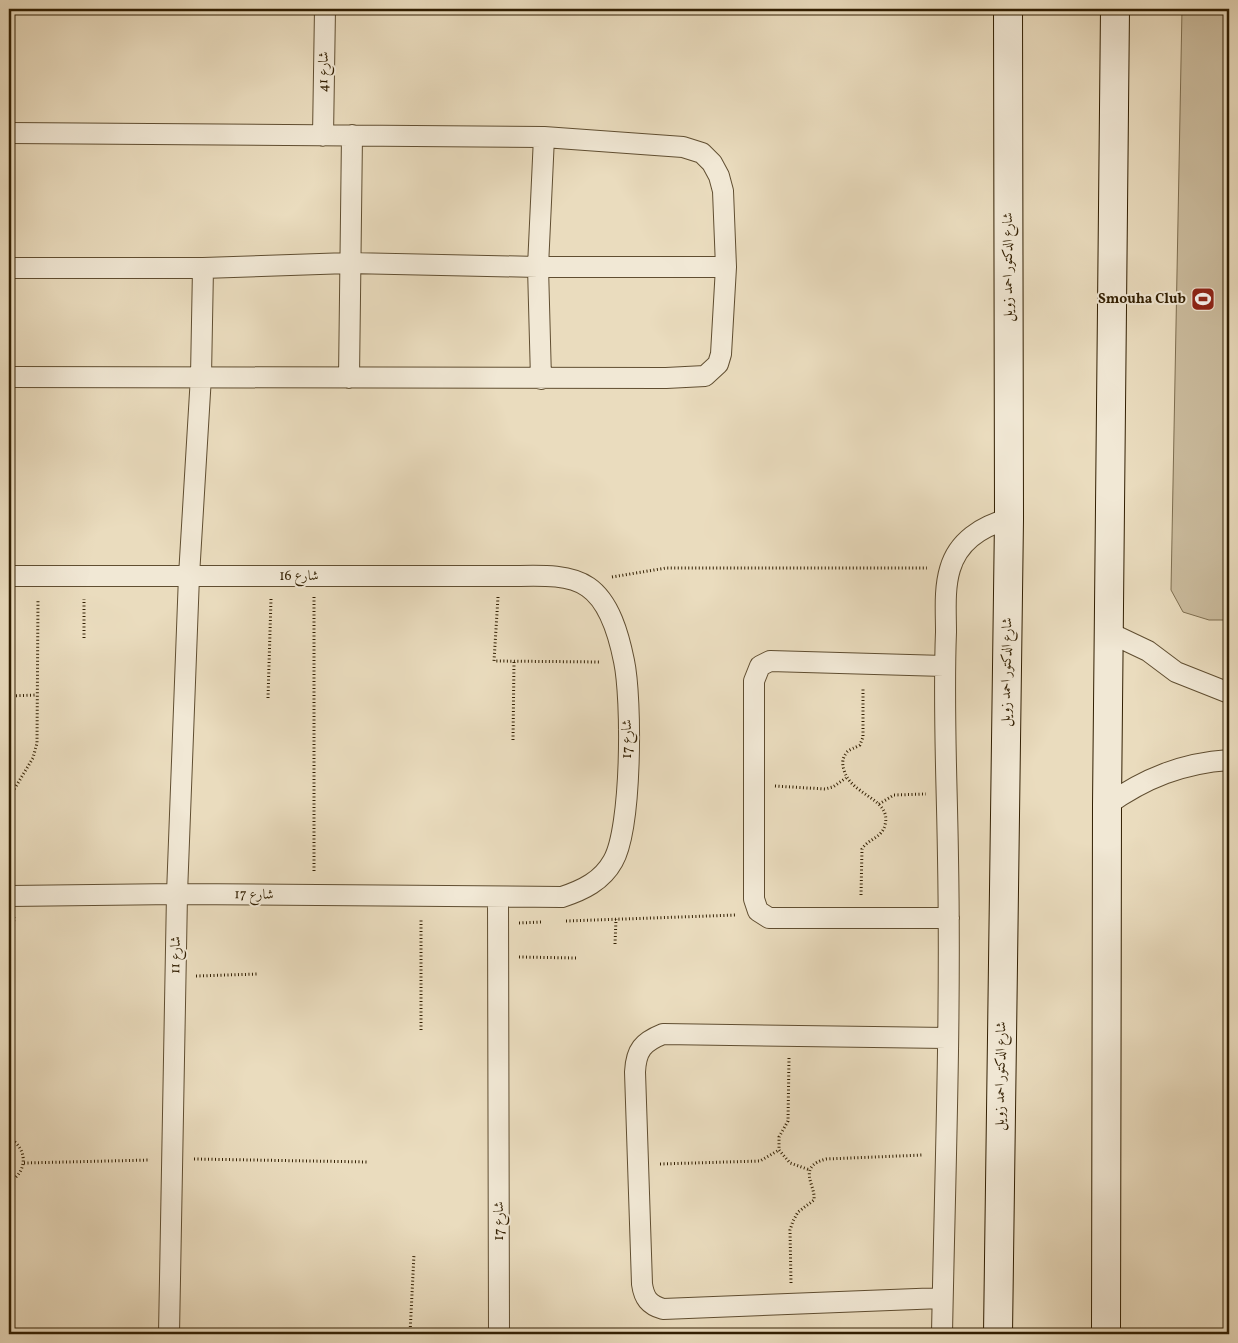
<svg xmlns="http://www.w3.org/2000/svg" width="1238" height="1343" font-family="Vollkorn,Amiri,serif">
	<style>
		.pitch { fill: #cbbc9e; stroke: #7e6e50 }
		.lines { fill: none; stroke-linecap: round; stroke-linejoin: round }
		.street-casing { stroke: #604e31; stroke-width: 22 }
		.secondary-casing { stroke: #321f02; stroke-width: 30 }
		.path { stroke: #321f02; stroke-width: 3; stroke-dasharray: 1 2.5; stroke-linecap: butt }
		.street { stroke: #f1e8d5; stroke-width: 20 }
		.secondary { stroke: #f1e8d5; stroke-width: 28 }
		.labels { text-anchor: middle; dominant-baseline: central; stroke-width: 4; stroke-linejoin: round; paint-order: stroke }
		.street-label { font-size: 14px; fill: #321f02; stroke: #f1e8d5 }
		.poi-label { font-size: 14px; font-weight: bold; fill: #321f02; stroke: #f1e8d5; text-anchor: end }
	</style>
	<rect width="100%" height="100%" fill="#eadcbe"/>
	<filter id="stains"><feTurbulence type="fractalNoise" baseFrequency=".004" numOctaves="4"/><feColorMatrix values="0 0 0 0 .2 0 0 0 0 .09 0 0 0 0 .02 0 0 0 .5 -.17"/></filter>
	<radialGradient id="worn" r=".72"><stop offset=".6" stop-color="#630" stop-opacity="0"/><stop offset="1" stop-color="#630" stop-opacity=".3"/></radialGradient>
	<path class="pitch" d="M1182,9h47v611h-20l-26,-8 -12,-22z"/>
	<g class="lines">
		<g class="street-casing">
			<path id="street" d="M9,133l535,4 139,10 19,6 10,10 7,13 4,15 3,76 -5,87 -3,10 -13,12 -39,2 -657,-1
				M323,136l2,-127
				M9,268h194l146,-5 189,4h188
				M349,378l3,-243
				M541,379l-3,-112 6,-130
				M9,576h490c27,1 66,-5 89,11 22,15 31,49 36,74 8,38 8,167 -11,200 -11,20 -30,29 -51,36l-385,-3 -168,2
				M1110,633l38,18 28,21 53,21
				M944,666l-174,-5 -10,5 -6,15v218l4,12 11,7h180
				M1107,805c38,-27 76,-42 122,-45
				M498,897l1,437
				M942,1298l-279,11c-14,-4 -19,-11 -21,-25l-7,-212c1,-22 8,-30 28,-38l284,4
				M169,1334l8,-440 12,-318 12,-200 2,-108
				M942,1334c3,-158 9,-318 6,-476 -1,-75 -5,-151 -2,-226 0,-20 -2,-43 4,-63 8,-28 32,-43 59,-50"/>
		</g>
		<g class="secondary-casing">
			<path id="secondary" d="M998,1334l11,-815 -1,-510
				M1106,1334l1,-529 8,-796"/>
		</g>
		<path class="path" d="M612,577l54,-9h261
			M314,597v276
			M498,597l-4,64 107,1
			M84,638v-39
			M9,696l28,-1
			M268,698l3,-99
			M513,740l1,-79
			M775,786l50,3 8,-2 13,-9
			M9,798l24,-40 4,-15 1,-144
			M879,804l15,-9 32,-1
			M861,895l1,-46c6,-10 20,-11 23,-24 7,-27 -34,-29 -41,-55 -2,-6 -2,-12 3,-18 3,-3 8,-4 13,-7l3,-8v-50
			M566,921l171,-6
			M519,923l23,-1
			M615,944l1,-25
			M519,957l57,1
			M196,976l62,-2
			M9,991l5,-74
			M421,1030v-112
			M789,1058l-1,63 -9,16v13l11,13 20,7
			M9,1138c19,10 19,34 0,44
			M194,1159l174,3
			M24,1163l126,-3
			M660,1164l100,-3 19,-11
			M791,1283l-1,-53 3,-9 5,-9 16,-12c2,-15 -18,-33 12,-41l97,-4
			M410,1334l4,-80"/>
		<use href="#street" class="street"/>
		<use href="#secondary" class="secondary"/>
	</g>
	<defs>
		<g id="stadium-square" transform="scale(1.25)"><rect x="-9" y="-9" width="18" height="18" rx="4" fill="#8f2418" stroke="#f1e8d5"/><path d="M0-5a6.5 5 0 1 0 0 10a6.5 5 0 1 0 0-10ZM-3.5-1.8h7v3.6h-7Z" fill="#fff"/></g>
	</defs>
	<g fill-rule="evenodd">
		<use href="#stadium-square" x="1203" y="299"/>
	</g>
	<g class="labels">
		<g class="street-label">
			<text transform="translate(324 72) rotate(-89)">شارع 41</text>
			<text transform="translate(1008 267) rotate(-90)">شارع الدكتور احمد زويل</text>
			<text x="299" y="576">شارع 16</text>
			<text transform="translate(1007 672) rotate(-89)">شارع الدكتور احمد زويل</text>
			<text transform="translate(627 739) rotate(-90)">شارع 17</text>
			<text transform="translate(254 895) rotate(1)">شارع 17</text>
			<text transform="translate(176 955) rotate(-89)">شارع 11</text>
			<text transform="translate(1001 1076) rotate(-89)">شارع الدكتور احمد زويل</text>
			<text transform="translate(499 1221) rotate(-90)">شارع 17</text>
		</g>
		<g class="poi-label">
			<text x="1186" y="299">Smouha Club</text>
		</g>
	</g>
	<rect width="1238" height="1343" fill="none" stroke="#eadcbe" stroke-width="30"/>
	<rect x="10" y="10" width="1218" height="1323" fill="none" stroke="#321f02" stroke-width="2.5"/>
	<rect x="15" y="15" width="1208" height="1313" fill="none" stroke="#321f02"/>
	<rect width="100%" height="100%" filter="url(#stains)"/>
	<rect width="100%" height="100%" fill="url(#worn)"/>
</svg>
